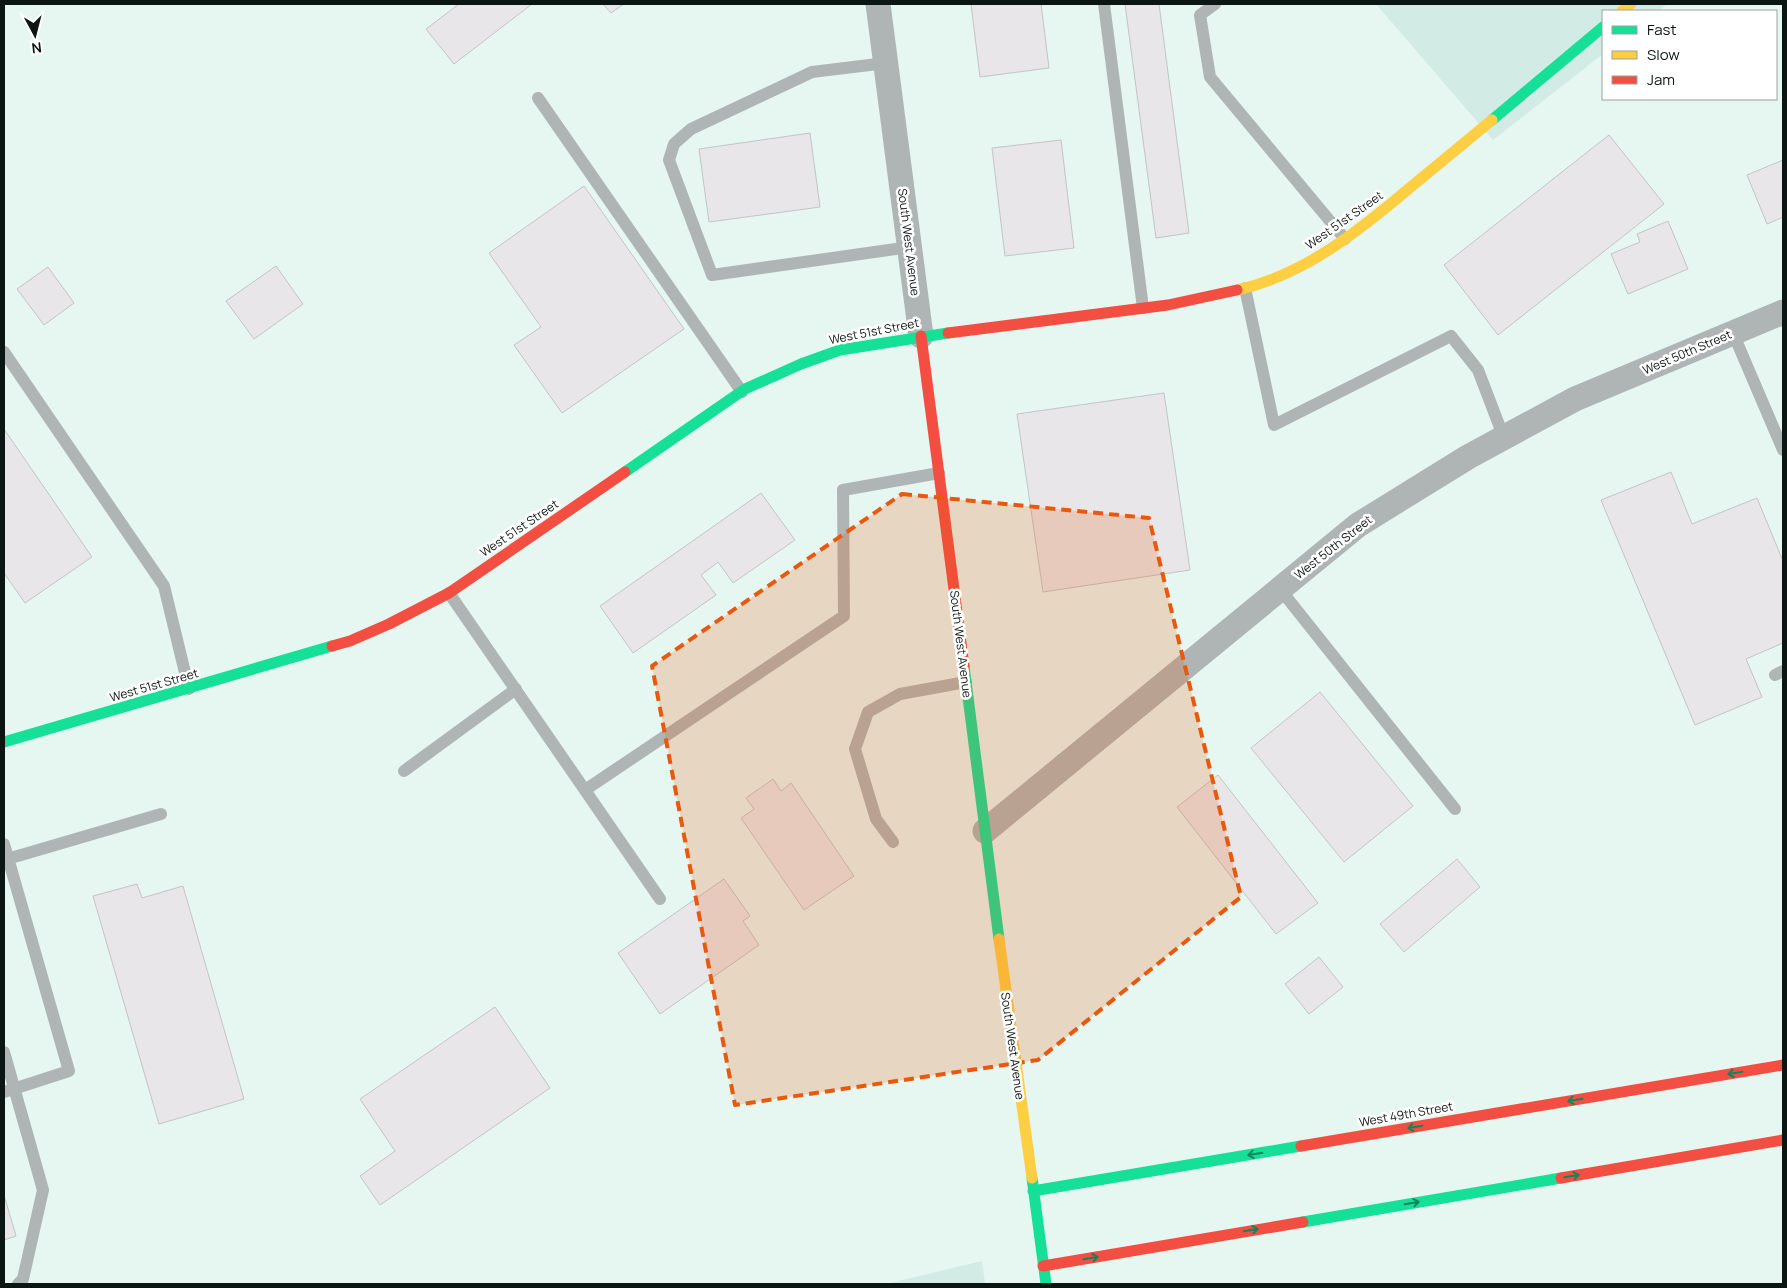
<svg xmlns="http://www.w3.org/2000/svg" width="1787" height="1288" font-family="Manrope,sans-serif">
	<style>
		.built { fill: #d2ece5 }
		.building { fill: #e9e6e9; stroke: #c2c4c5 }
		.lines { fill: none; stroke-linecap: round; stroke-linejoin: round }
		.lane { stroke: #afb5b4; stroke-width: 12 }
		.street { stroke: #afb5b4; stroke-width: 25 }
		.fast { stroke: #16e098; stroke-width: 11 }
		.slow { stroke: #ffcf43; stroke-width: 11 }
		.jam { stroke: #f24e42; stroke-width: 11 }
		.oneway { stroke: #11855c }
		.marked { fill: #e8590c; fill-opacity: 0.2; stroke: #e8590c; stroke-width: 4; stroke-dasharray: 10 6; stroke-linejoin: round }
		.labels { text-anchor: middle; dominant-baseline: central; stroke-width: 5; stroke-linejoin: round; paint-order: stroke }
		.street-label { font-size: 12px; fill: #0b1512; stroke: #fff }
	</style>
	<rect width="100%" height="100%" fill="#e6f6f1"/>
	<path class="built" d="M1376,4h291l-9,7h-55v43l-110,86z
		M982,1261l3,23h-99z"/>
	<path class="building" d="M459,4h73l-78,60 -28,-35z
		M603,4h21l-13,9z
		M971,4h70l8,64 -69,9z
		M1125,4h34l30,229 -33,5z
		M810,133l10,74 -111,15 -10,-73z
		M1609,135l55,69 -166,131 -54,-70z
		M1061,140l13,108 -69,8 -13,-108z
		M1783,160v57l-16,7 -20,-49z
		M584,186l100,143 -122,84 -48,-68 27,-18 -52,-74z
		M1668,221l20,48 -60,25 -17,-40 29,-12 -3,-8z
		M276,266l27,38 -49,35 -28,-38z
		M48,267l26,36 -30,22 -27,-36z
		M1164,393l26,177 -147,22 -26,-178z
		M4,429l88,128 -67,46 -21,-30z
		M1671,472l21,52 65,-26 26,63v82l-37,16 16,38 -67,28 -94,-225z
		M761,493l34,47 -62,43 -15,-21 -17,13 15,20 -83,58 -33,-47z
		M1320,692l93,114 -69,56 -93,-114z
		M1218,775l100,128 -42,31 -99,-127z
		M773,779l8,12 10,-8 63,93 -50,34 -63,-92 13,-9 -8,-11z
		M1457,859l23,28 -76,65 -24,-28z
		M724,879l26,37 -7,5 16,24 -99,69 -42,-61z
		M137,884l5,14 41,-12 61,213 -85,25 -66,-228z
		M1319,957l24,30 -34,27 -24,-30z
		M495,1007l55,81 -170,117 -20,-29 35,-25 -35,-52z
		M4,1195l12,41 -12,4z"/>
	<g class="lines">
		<path class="lane" d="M1104,4l39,304
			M1215,4l-15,11 10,62 135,162
			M886,63l-74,9 -121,57 -17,15 -5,16 43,115 198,-28
			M538,98l204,294
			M1245,288l29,137 177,-89 27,34 26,68
			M1733,333l50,117
			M4,352l160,234 25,103
			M1280,589l175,220
			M449,593l211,306
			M1775,675l8,-4
			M404,771l112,-82
			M585,790l259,-174 -1,-126 96,-17
			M893,842l-17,-23 -21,-70 13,-37 32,-18 66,-12
			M4,844l65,227 -65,21
			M4,860l157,-46
			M4,1052l39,138 -20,89 -5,5"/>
		<path class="street" d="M878,4l43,332
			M985,831l373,-306 110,-68 107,-58 208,-87"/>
		<path class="fast" d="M1492,120l111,-93
			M625,472l120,-83 56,-25 39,-14 108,-17
			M964,666l35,273
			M4,742l328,-96
			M1032,1178l14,106
			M1033,1191l268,-45
			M1303,1222l258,-44"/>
		<path class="slow" d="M1622,11l9,-7
			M1237,290c68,-15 123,-60 175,-104 27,-22 53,-44 80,-66
			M999,939l33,239"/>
		<path class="jam" d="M948,333l220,-28 69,-15
			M921,336l43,330
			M332,646l18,-5 39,-17 60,-31 176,-121
			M1301,1146l482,-81
			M1561,1178l222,-38
			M1043,1266l260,-44"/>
	</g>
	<defs><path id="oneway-shaft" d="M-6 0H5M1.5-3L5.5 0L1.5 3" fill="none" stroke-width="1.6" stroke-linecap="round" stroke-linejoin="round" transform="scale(1.25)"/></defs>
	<g class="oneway">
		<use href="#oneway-shaft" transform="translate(1735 1073) rotate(171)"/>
		<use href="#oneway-shaft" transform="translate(1575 1100) rotate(170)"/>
		<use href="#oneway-shaft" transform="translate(1415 1127) rotate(170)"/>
		<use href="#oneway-shaft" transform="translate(1255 1154) rotate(170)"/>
		<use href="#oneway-shaft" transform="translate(1572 1176) rotate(-10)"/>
		<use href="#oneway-shaft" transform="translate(1412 1203) rotate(-10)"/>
		<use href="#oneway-shaft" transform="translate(1251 1230) rotate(-10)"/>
		<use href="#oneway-shaft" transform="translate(1091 1258) rotate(-10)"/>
	</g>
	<path class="marked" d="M902,494l247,24 92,379 -203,163 -303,45 -83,-439z"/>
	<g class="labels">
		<g class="street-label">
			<text transform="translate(1344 220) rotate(-35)">West 51st Street</text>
			<text transform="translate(909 242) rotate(83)">South West Avenue</text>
			<text transform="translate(874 331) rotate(-11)">West 51st Street</text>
			<text transform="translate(1687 352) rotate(-23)">West 50th Street</text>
			<text transform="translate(519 528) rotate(-34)">West 51st Street</text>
			<text transform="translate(1333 547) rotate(-38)">West 50th Street</text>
			<text transform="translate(961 644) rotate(83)">South West Avenue</text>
			<text transform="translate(154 685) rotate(-16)">West 51st Street</text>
			<text transform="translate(1013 1046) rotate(82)">South West Avenue</text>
			<text transform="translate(1406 1114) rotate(-10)">West 49th Street</text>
		</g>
	</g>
	<rect width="1787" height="1288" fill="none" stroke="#0b1512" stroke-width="10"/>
	<rect x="1602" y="10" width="175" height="90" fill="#ffffff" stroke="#9da1a0"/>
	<rect x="1612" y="26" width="25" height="8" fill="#16e098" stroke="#9da1a0"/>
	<text x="1647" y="35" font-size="15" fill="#0b1512">Fast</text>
	<rect x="1612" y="51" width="25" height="8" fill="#ffcf43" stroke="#9da1a0"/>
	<text x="1647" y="60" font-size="15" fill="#0b1512">Slow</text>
	<rect x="1612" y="76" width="25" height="8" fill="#f24e42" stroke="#9da1a0"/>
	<text x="1647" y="85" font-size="15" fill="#0b1512">Jam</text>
	<g transform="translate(35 35) rotate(173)" stroke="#ffffff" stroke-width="4" paint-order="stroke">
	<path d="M0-4L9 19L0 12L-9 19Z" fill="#0b1512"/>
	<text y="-8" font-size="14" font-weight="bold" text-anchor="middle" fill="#0b1512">N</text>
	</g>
</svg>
